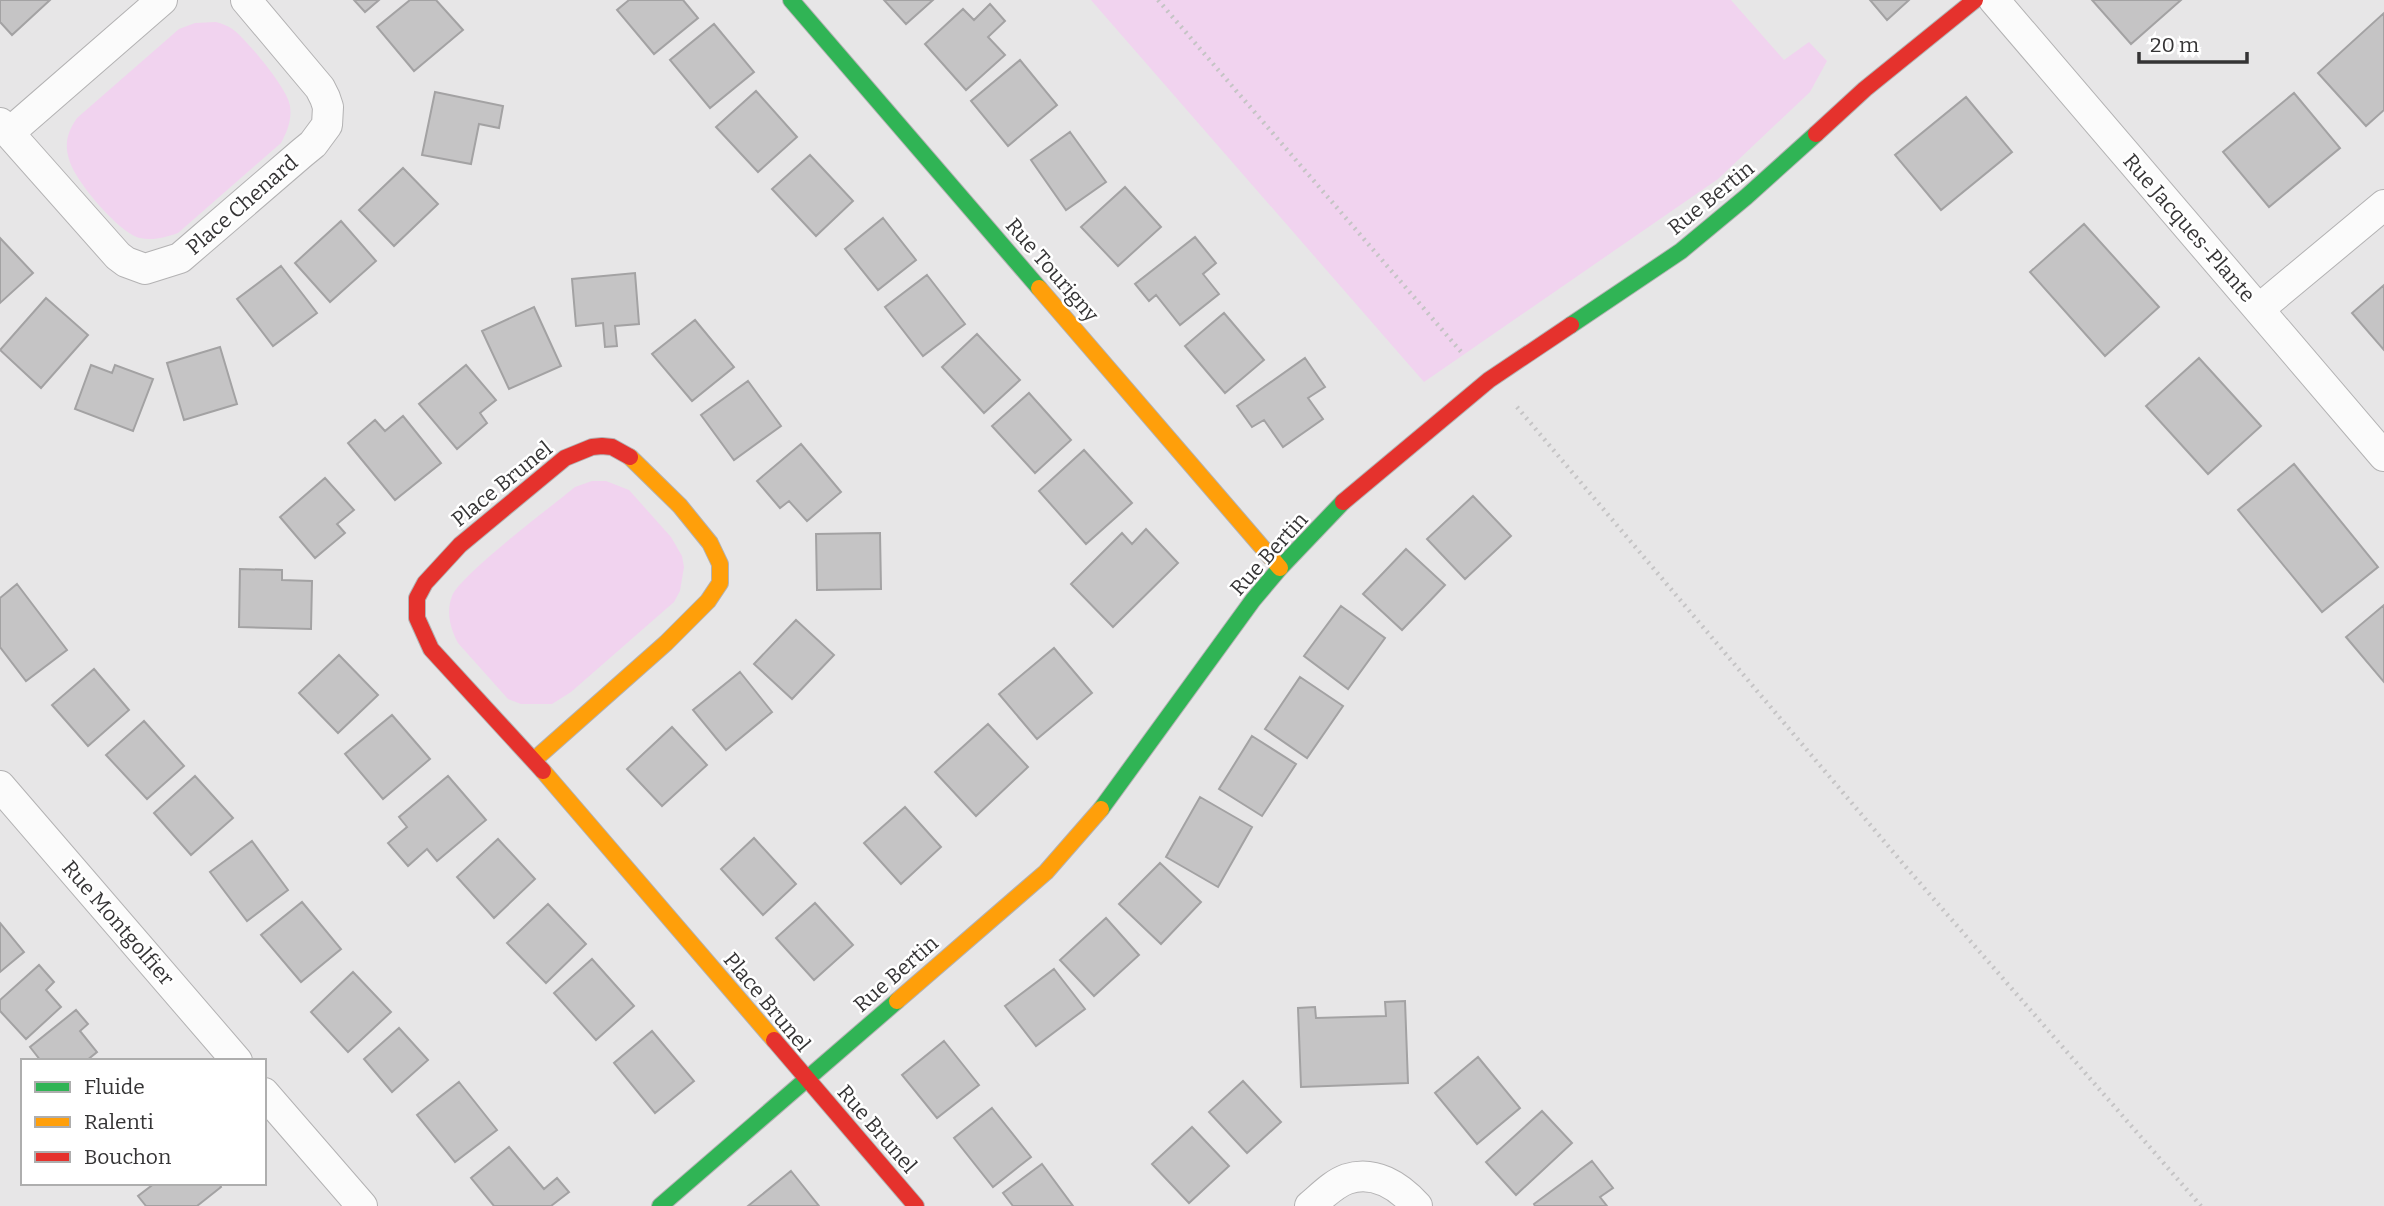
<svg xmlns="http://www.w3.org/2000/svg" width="2384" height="1206" font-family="Bitter,serif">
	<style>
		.green { fill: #f1d3ef }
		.building { fill: #c5c4c5; stroke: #a3a2a3; stroke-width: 2 }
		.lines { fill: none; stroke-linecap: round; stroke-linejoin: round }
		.street-casing { stroke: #b3b2b3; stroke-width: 32 }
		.fast-casing { stroke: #b3b2b3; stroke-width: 18 }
		.slow-casing { stroke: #b3b2b3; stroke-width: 18 }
		.jam-casing { stroke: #b3b2b3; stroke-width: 18 }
		.path { stroke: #c5c4c5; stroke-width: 4.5; stroke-dasharray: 2 5; stroke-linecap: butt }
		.street { stroke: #fbfbfb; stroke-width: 30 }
		.fast { stroke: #30b455; stroke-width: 16 }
		.slow { stroke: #ff9f0a; stroke-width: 16 }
		.jam { stroke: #e5322d; stroke-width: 16 }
		.labels { text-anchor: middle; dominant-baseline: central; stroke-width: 5; stroke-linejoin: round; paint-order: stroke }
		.street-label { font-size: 21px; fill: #353435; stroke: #fff }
	</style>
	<rect width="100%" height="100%" fill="#e7e6e7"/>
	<path class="green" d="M1091,0h640l53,60 25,-18 18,19 -17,31 -92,87 -294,203z
		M216,22c7,2 13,4 19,9 14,12 53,58 55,75 2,14 -3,26 -9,37l-103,90c-12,4 -25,8 -38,5 -21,-5 -66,-58 -71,-79 -5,-16 -1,-28 8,-41l102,-89 16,-6z
		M592,481h14l23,9 42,47 11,19 2,11 -4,24 -6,11 -103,90 -19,12h-31l-13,-5 -50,-56c-8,-15 -12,-31 -6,-47 9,-22 100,-90 123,-109z"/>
	<path class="building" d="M0,0h50l-38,35 -12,-13z
		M354,0h25l-14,12z
		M410,0h26l27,30 -49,41 -37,-44z
		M629,0h54l15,18 -44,36 -37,-44z
		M884,0h49l-27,24z
		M1870,0h39l-22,20z
		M2092,0h89l-50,44z
		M990,4l15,17 -17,16 17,18 -39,35 -41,-46 38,-35 11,11z
		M2384,13v97l-18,16 -48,-53z
		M714,24l40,48 -44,36 -40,-48z
		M1020,60l37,45 -49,41 -37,-45z
		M756,91l41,46 -39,35 -42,-45z
		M435,92l68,14 -4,22 -20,-4 -8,40 -49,-9z
		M2294,93l46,55 -71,59 -46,-55z
		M1966,97l46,55 -71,58 -46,-55z
		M1070,132l36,50 -40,28 -35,-50z
		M810,155l43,46 -37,35 -44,-47z
		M403,168l35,36 -44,42 -35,-36z
		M1125,187l36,40 -43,39 -37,-39z
		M883,218l33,42 -38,30 -33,-41z
		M341,221l35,40 -46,41 -35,-39z
		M2084,224l75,83 -54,49 -75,-84z
		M1195,237l21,26 -13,11 16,20 -39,31 -24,-30 -7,6 -14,-17z
		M0,238l33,35 -33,30z
		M281,266l36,47 -44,33 -36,-47z
		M635,273l4,51 -24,2 2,20 -12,1 -2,-24 -27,3 -4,-47z
		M927,275l38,49 -42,32 -38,-49z
		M2384,285v65l-32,-37z
		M46,298l42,37 -47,53 -41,-38z
		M534,307l27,59 -52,23 -27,-58z
		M1224,313l40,47 -39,33 -40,-47z
		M695,320l39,47 -42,34 -40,-47z
		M977,334l43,46 -36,33 -42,-46z
		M220,347l17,57 -53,16 -17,-57z
		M1305,358l20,29 -17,11 15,21 -40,28 -19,-27 -12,7 -15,-21z
		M2199,358l62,68 -53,48 -62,-68z
		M91,365l21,8 3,-8 38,14 -20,52 -58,-22z
		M466,365l30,35 -16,13 7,10 -30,26 -38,-45z
		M748,381l33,45 -47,34 -33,-45z
		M1029,393l42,47 -36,33 -43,-47z
		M403,416l38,47 -46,37 -47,-57 27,-23 10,11z
		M801,444l40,48 -34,29 -18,-20 -9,7 -23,-27z
		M1084,450l48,53 -46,41 -47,-53z
		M2294,464l84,103 -56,45 -84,-102z
		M325,478l29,32 -17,14 8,9 -30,25 -35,-41z
		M1473,496l38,40 -46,43 -38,-40z
		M1146,529l32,34 -65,64 -42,-43 51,-51 10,11z
		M880,533l1,56 -64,1 -1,-56z
		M1406,549l39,36 -43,45 -39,-36z
		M240,569l42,1v10l30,1 -1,48 -72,-2z
		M17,584l50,66 -41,31 -26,-34v-49z
		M2384,605v77l-38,-45z
		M1341,606l44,32 -37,51 -44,-33z
		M796,620l38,35 -42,44 -38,-35z
		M1054,648l38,45 -55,46 -38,-45z
		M339,655l39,40 -40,38 -39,-40z
		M94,669l35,41 -41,36 -36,-41z
		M740,672l32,40 -46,38 -33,-40z
		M1300,677l43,29 -36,52 -42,-29z
		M392,715l38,44 -47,40 -38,-45z
		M144,721l40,45 -37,33 -41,-44z
		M988,724l40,43 -52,49 -41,-44z
		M672,727l35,38 -45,41 -35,-37z
		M1252,736l44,28 -34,52 -43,-27z
		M195,776l38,42 -42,37 -37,-42z
		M448,776l38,44 -49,41 -10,-12 -19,17 -20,-23 19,-16 -8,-10z
		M1200,797l52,30 -34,60 -52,-30z
		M905,807l36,40 -40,37 -37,-41z
		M754,838l42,46 -33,31 -42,-46z
		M498,839l37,40 -41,39 -37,-41z
		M252,841l36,49 -41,31 -37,-49z
		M1160,863l41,39 -40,42 -42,-40z
		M302,902l39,47 -40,33 -40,-47z
		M815,903l38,42 -39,35 -38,-42z
		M548,904l38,40 -40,39 -39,-40z
		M1106,918l33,37 -45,41 -34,-36z
		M0,923l24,29 -24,20z
		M592,959l42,47 -38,34 -42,-47z
		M39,965l15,17 -8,8 15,17 -35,32 -26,-28v-11z
		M1054,969l31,40 -49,37 -31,-40z
		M353,972l38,40 -43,40 -37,-40z
		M1405,1001l3,82 -107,4 -3,-79 17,-1 1,11 70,-2 -1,-14z
		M76,1010l12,14 -8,7 17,21 -11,9h-45l-11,-14z
		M399,1028l29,32 -36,32 -28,-33z
		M652,1031l42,50 -39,32 -41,-50z
		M944,1041l35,44 -42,33 -35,-43z
		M1478,1057l42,51 -43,36 -42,-51z
		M1243,1081l38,41 -34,31 -38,-41z
		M459,1082l38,48 -42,32 -38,-47z
		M992,1108l39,49 -38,30 -39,-49z
		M1542,1111l30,32 -56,52 -30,-33z
		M1192,1127l37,39 -40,37 -37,-39z
		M509,1147l35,42 13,-11 12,14 -18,14h-57l-23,-28z
		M1592,1161l21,27 -13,9 7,9h-72l-1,-2z
		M1042,1164l31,42h-60l-10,-13z
		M791,1171l28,35h-71z
		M155,1183h64l2,4 -24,19h-51l-8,-10z"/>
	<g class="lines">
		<g class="street-casing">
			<path id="street" d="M1994,0l390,456
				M0,123l118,133 8,6 19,7 35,-11 122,-105 11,-9 14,-19 1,-18 -3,-9 -5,-10 -74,-88
				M9,133l153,-133
				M2259,309l125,-104
				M0,786l237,275
				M264,1093l98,113
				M1310,1206c11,-9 23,-22 37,-27 27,-9 52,7 70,27"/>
		</g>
		<g class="fast-casing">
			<path id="fast" d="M791,0l248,288
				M1571,325l110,-74 65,-54 70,-63
				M1101,809l152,-209 27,-32 63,-66
				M660,1206l237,-205"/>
		</g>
		<g class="slow-casing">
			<path id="slow" d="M1039,288l241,280
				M534,760l132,-117 42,-42 12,-18v-19l-10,-21 -30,-37 -50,-49
				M543,771l231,269
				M897,1001l149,-129 55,-63"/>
		</g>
		<g class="jam-casing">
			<path id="jam" d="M1816,134l49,-45 110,-89
				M1343,502l146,-122 82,-55
				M543,771l-112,-122 -14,-31v-20l8,-15 35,-38 105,-87 27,-11 10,-1 10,1 18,10
				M774,1040l142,166"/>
		</g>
		<path class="path" d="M1158,0l305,354
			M1517,407l388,459 296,340"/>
		<use href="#street" class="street"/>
		<use href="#fast" class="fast"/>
		<use href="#slow" class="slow"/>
		<use href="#jam" class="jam"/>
	</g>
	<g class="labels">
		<g class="street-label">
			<text transform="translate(1711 198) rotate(-39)">Rue Bertin</text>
			<text transform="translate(242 205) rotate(-41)">Place Chenard</text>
			<text transform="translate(2189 228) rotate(49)">Rue Jacques-Plante</text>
			<text transform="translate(1052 270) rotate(49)">Rue Tourigny</text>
			<text transform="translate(502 484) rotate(-39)">Place Brunel</text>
			<text transform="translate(1269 554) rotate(-48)">Rue Bertin</text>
			<text transform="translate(118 923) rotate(49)">Rue Montgolfier</text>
			<text transform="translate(896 974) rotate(-41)">Rue Bertin</text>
			<text transform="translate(767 1002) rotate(50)">Place Brunel</text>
			<text transform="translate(877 1129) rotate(49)">Rue Brunel</text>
		</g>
	</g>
	<rect x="21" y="1059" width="245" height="126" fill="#ffffff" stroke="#aeaeae" stroke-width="2"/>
	<rect x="35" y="1082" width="35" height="10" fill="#30b455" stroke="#aeaeae" stroke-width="2"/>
	<text x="84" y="1094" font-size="21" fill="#353435">Fluide</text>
	<rect x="35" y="1117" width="35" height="10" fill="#ff9f0a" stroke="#aeaeae" stroke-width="2"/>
	<text x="84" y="1129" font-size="21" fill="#353435">Ralenti</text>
	<rect x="35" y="1152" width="35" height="10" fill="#e5322d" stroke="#aeaeae" stroke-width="2"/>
	<text x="84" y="1164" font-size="21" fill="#353435">Bouchon</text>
	<path d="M2139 52v10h108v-10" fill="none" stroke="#353435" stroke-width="3.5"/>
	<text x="2150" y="52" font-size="21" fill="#353435" stroke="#ffffff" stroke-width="5" paint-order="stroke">20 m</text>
</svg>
